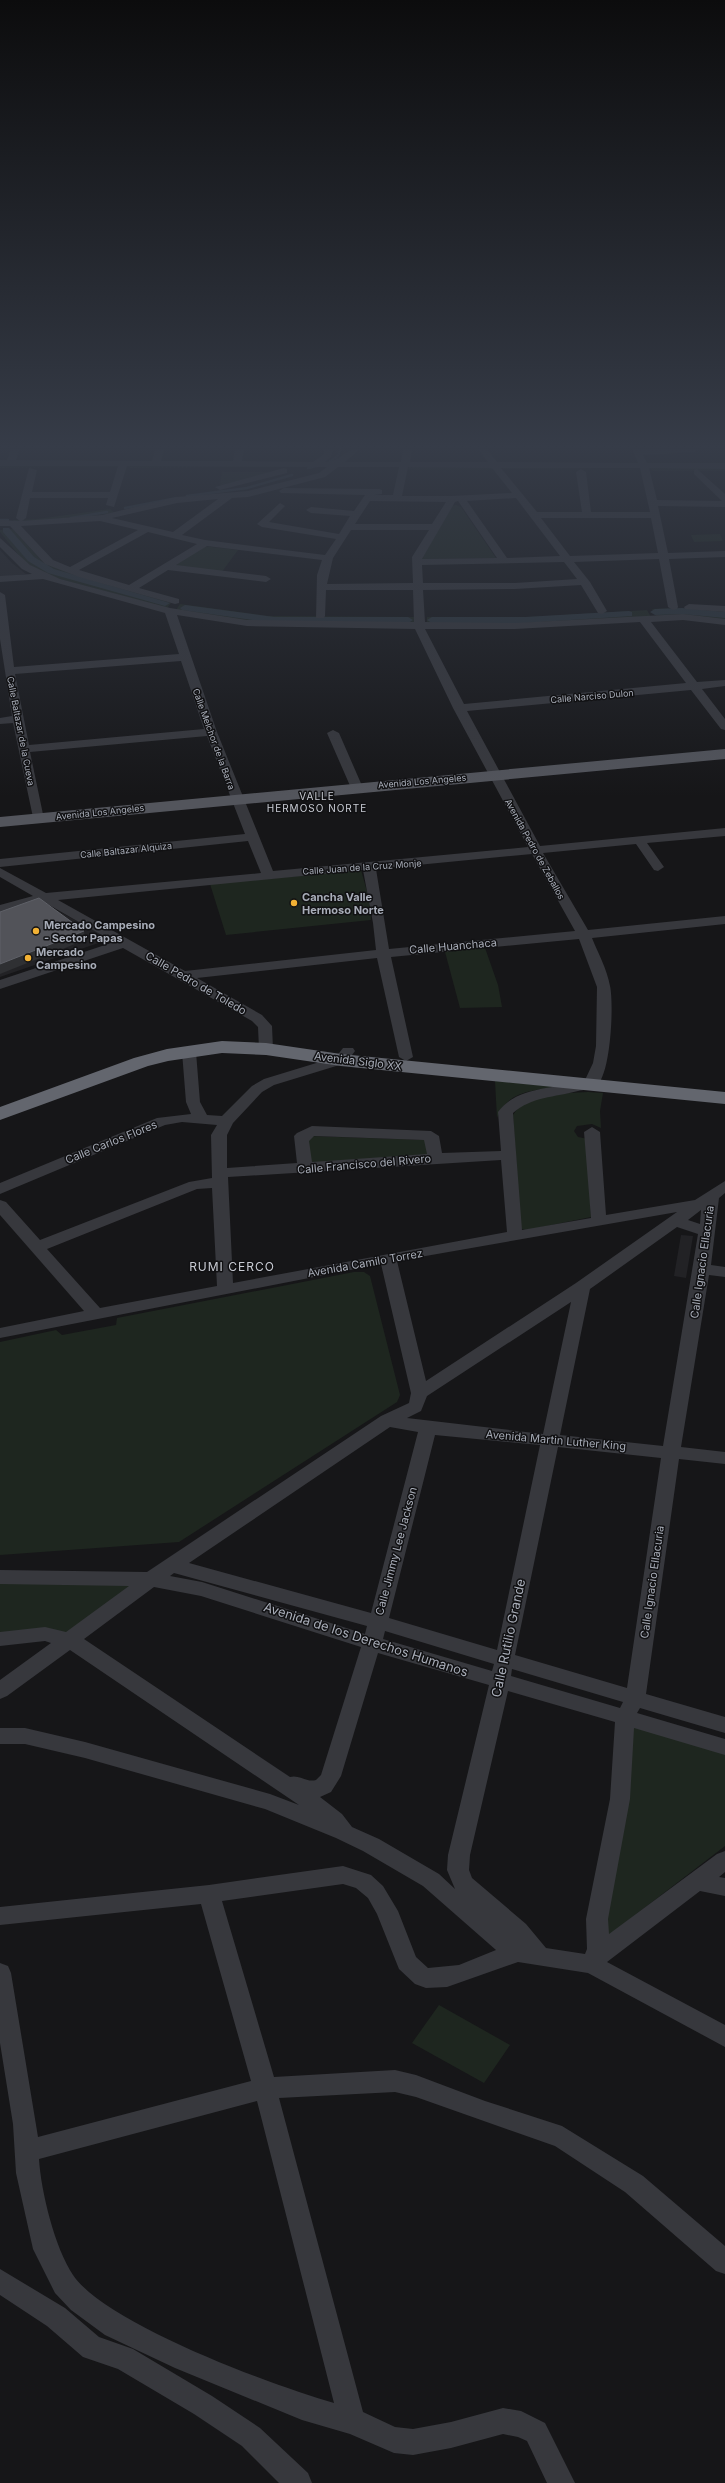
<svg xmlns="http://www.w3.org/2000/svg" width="725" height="2483" font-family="Inter,sans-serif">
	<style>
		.built { fill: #222225 }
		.green { fill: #1e261f }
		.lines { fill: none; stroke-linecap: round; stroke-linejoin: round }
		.stream { stroke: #2c353c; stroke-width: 2.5 }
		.canal { fill: #2c353c; fill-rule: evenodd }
		.minor { fill: #37383d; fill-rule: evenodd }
		.major { fill: #53555c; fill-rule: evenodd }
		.highway { fill: #63666e; fill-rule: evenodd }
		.shaded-wall { fill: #2f3033 }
		.building { fill: #525359; stroke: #5f6168 }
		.poi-dot { fill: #f2b134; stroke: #111113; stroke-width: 1.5 }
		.labels { text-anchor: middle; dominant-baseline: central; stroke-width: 3; stroke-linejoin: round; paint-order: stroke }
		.far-street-label { font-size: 9px; fill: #a8adb8; stroke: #111113 }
		.far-neighbourhood-label { font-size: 10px; letter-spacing: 1px; fill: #c9ccd4; stroke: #111113 }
		.poi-label { font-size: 11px; font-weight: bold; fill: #a8adb8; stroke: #111113; text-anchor: start }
		.street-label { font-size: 11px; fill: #a8adb8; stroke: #111113 }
		.neighbourhood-label { font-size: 12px; letter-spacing: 1px; fill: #c9ccd4; stroke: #111113 }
		.near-street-label { font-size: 13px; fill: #a8adb8; stroke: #111113 }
	</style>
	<rect width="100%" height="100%" fill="#161618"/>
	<path class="built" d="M0,550l12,13 14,11 -26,3z
		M42,902l68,37 -110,38v-64z
		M681,1235l12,1 -7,42 -12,-2z"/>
	<path class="green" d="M0,465l118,1v1l-118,1z
		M129,466l151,1 -149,1 -4,-1z
		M409,467h82l2,2 -5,1h-75l-5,-1z
		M649,468h76v3h-72z
		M503,469v-1l132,1 -5,1z
		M222,472h49l-47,14 -4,-1z
		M456,505l5,2 35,51 -74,1 29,-53z
		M110,509l5,4 -101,10 -1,-3 24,-1z
		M13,529l29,32 129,42 -4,5 -115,-31 -18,-9 -13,-10 -21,-26v-2z
		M720,534l3,7 -29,1 -3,-7z
		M203,546l35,4 -17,23 -48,-7z
		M180,604l88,12 146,1 1,6 -161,-1 -78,-12z
		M674,608l51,4v8l-69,-4 -4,-7z
		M647,610l4,7 -138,7 -86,-1v-6h102z
		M361,870l9,32 1,18 -145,15 -16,-51z
		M484,945l14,40 4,22 -42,1 -16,-60z
		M495,1081l66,6c-25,3 -54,3 -64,31z
		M588,1092l15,1 -3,18 1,17 -9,-4 -15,2 -3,5 4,6 10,2 3,78 -64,13 -6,-1 -8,-114c15,-24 51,-21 75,-23z
		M309,1136l117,4 3,16 -120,9 -2,-27z
		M354,1272h10l6,4 30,119 -3,7 -218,140 -179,13v-213l56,-12 6,5 54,-10 1,-7z
		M0,1581l139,1 -71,53 -68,-2z
		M621,1725l104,22v99l-121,93z
		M439,2005l71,40 -26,38 -72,-40z"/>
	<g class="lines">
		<path class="stream" d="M330,461l8,-5 2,-7
			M308,468l8,-2
			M187,496l60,-8 45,-13
			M125,508l52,-10
			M71,518l36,-6
			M0,520h8"/>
		<path class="canal" d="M3,528h6l25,29 20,12 116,34 -5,3 -117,-33 -20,-12 -25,-29z
			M185,605l89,12h134l5,3 -5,3h-134l-92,-13 -2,-2z
			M682,608l43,4v6l-43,-4 -27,1 -5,-3 5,-3z
			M629,611l3,1v4l-107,7h-93l-5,-3 5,-3h93z"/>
		<path class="minor" d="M11,449h9l-4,11 136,1 3,-12h9l-3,12h72l2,-12h9l-2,12 71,1 11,-8v-5h9l-2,8 -6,5c15,0 19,-13 35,-13l-15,13h56l2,-13h9l-2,13h78l-10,-13h9l10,13 141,1 -6,-14h66l-4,3 -51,3 4,8h78v6l-76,-1 8,32 65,1 -28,-27v-4l3,-1 28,25v13l-67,-1 10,47 57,-2v6l-56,2 9,48 -1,2 -4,1 -5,-3 -9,-48 -85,3 16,20 17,29 -5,3 -4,-1 -17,-28 -66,4 -92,1 2,32 90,1 168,-9 42,5v6l-42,-5 -32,2 46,60 28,-2v6l-23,3 23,30v11l-4,-1 -30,-39 -224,21 73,135 185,-18v8l-78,7 17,24 -6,4 -4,-1 -18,-26 -93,9 45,77 137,-14v8l-133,14c6,15 15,31 18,48 4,17 1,90 -14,100 -5,3 -13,4 -18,5 -23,6 -47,6 -65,22l9,117 69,-12 -7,-86 8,-5 8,5 6,83 89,-15 30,-19v12l-6,5 -8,67 14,2v10l-16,-2 -28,172 44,5v12l-46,-5 -33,235 79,23v16l-85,-25 -3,5 88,26v16l-91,-27 -4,71 -22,120 1,15 108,-80 8,-3v21l-6,5 6,1v18l-25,-5 -93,71 118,63v22l-137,-74 -70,-11 -71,25 -21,1 -11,-4 -16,-15 -22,-55 -9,-16 -12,-10 -13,-4 -121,17 52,176 121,-7 21,5 69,26 77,25 81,50 82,70v28l-9,-3 -91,-79 -70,-46 -139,-49 -21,-5 -116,6 84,314 32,15 18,2 38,-7 52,-14 18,3 24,12 30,60h-28l-20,-42 -9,-4 -15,-3 -52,14 -38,7 -19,-2 -44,-19 -48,-14 -127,-52 -70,-33 -34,-25 -16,-17 -22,-44 -17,-76 -3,-49 -13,-81v-80l8,3 3,7 27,164 213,-56 -50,-177 -201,21v-18l209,-22 134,-19 28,9 12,11 15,25 18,46 12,11 31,-3 37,-15 -73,-64 -60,-35 -27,-13 -71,-29 -180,-51 -60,-14h-25v-16h25l60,14 185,52 29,11 -229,-155 -63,46 -7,3v-19l51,-37 -6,-2 -45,5v-14l45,-5 21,5 63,-46 -129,-2v-14l147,2 234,-156 28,-13 2,-10 -30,-129 -381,74v-10l84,-17 -84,-96v-15l6,2 34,38 149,-58 23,-4 -1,-43 6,-10 -35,-3 -17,3 -165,69v-11l157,-65 34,-4 -5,-12 -4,-50 7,-4 7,4 4,50 7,13 15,1 30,-30 12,-7 72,-22 7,-9h10l2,3 -9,12 -72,22 -12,7 -29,31 -6,12v33l70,-5 -3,-27 3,-3 15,-7 119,5 8,5 3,17 59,-2 -3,-39c18,-26 60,-23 87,-32l8,-17 3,-17 1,-59 -18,-48 -188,18 22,100 -7,4 -7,-4 -22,-99 -180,20 65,37 10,11 1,23 -7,4 -7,-4 -1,-22 -6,-6 -129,-73 -123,41v-9l114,-38 -72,-41 -42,12v-8l33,-9 -33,-19v-9l46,25 215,-20 -13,-32 -248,26v-8l245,-25 -38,-98 -177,16 14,67 -6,4 -4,-1 -21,-99 -13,1v-6l12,-2 -12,-77v-47l5,3 9,72 165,-13 -14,-41 -122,-34 -43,3v-6l32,-2 -10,-5 -22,-22v-9l30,27 30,14 110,29 77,12 167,2 -1,-32h-87l-1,26 -1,2h-8l1,-43 5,-15 -115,-14 -31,19 90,11 5,3 -5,3 -98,-12 -29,18 40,11v4l-4,1 -96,-27 -34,-13 -35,-38h-10v-6l20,1 -4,-3 13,-50 8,2 -5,22h78l8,-26h-118v-6h7zM127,466l200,1 -8,6 -71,18 -71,6 -75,18 -80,6 4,-3 4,-20h78l-2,7 8,2zM338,467h61l-6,28h-19l8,-1v-4l-3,-1 -95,-1 -5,3 2,2 84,2 -11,16 -43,-4 -5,3 5,3 39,3 -11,18 -70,-12 16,-16 -5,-3 -23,21 5,3 74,12 -11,16 -120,-15 -23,-5 50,-37 16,-1 77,-20zM408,467l84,1 20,25 -60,3h-50zM501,468h139l10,44h-59l-5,-40 -5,-3 -5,3 6,40h-45zM516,498l44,58 -53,2 -40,-57zM218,499l-45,33 -61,-14 65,-15zM370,501l76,1 -14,22h-77zM458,501l39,57 -75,1 33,-57zM541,518h110l7,35 -88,3zM100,521l38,9 -68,37 -17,-7 -32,-34zM351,530h78l-17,27 1,26 -86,1 6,-26zM148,532l49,12 -68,41 -50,-15zM564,562l13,17 -62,4h-92l-1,-18zM177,615l70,11 168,3 38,79 75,139 -255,24 -56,-139zM640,622l46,61 -222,21 -39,-75h90zM181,661l23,68 -175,16 -14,-71zM532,854l43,77 -186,18 -13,-80zM363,870l10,53 3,27 -191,21 -127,-71zM314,1136l110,4 3,14 -115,8 -3,-21zM501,1160l6,72 -274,51 -5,-106zM212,1188l5,98 -117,22 -53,-59 150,-60zM701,1210l-1,14 -12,-4zM677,1212l-101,71 -150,98 -29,-120zM677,1227l21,7 -35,212 -103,-11 30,-146zM571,1302l-28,132 -136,-16 14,-7 6,-15zM390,1427l28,5 -47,181 -182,-50zM435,1435l105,10 -43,205 -108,-32zM558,1447l103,11 -34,230 -112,-33zM174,1573l193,53 -2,8 -163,-52 -32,-6zM154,1587l47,9 160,51 -40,128 -5,5c-9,3 -17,-6 -26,-3l-206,-138zM385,1631l109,33 -2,7 -109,-32zM378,1653l111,32 -41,170 -1,15 8,19 -16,-15 -60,-35 -27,-12 -10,-13 -22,-17 11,-5 10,-16zM512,1669l111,33 -3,6 -109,-32zM508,1691l107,31 -5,77 -24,120 1,30 -2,5 -39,-6 -20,-24 -54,-46 -3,-8 1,-15zM257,2101l77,302c-60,-17 -228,-79 -261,-128 -18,-27 -32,-83 -34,-116z
			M284,468l3,1v4l-67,17 -5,-3z
			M689,604l36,2v6l-40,-3 -1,-2z
			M333,730l6,3 24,55 -2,3h-8l-2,-3 -24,-55z
			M0,2269l65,39 34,29 34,12 79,47 48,32 48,45 4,10h-33l-37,-37 -48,-32 -76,-45 -35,-12 -36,-31 -47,-31z"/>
		<path class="major" d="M725,749v10l-725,68v-10z"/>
		<path class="highway" d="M222,1041l44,2 75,11 384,38v12l-384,-38 -75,-11 -44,-2 -54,8 -20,5 -148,54v-13l134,-49 33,-9z"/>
	</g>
	<path class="shaded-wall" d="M84,931l1,9 -85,34v-10z"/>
	<path class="building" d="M39,898l45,33 -84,33v-52z"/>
	<linearGradient id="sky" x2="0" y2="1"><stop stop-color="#0c0c0d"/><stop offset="0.56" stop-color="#363c48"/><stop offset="1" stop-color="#363c48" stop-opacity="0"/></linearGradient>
	<rect width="725" height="797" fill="url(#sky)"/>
	<g class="poi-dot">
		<circle cx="294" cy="903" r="4"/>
		<circle cx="36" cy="931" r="4"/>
		<circle cx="28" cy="958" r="4"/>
	</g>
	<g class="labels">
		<g class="far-street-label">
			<text transform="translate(592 696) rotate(-5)">Calle Narciso Dulon</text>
			<text transform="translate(21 731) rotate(79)">Calle Baltazar de la Cueva</text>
			<text transform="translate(214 739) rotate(70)">Calle Melchor de la Barra</text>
			<text transform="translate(422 781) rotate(-5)">Avenida Los Angeles</text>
			<text transform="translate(100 812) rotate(-6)">Avenida Los Angeles</text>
			<text transform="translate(535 849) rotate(61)">Avenida Pedro de Zeballos</text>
			<text transform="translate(126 850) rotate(-6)">Calle Baltazar Alquiza</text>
			<text transform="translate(362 867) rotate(-4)">Calle Juan de la Cruz Monje</text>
		</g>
		<g class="far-neighbourhood-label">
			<text x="317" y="796">VALLE<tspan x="317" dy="12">HERMOSO NORTE</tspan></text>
		</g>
		<g class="poi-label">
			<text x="302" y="897">Cancha Valle<tspan x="302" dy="13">Hermoso Norte</tspan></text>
			<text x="44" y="925">Mercado Campesino<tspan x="44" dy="13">- Sector Papas</tspan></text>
			<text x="36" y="952">Mercado<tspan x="36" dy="13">Campesino</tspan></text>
		</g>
		<g class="street-label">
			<text transform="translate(453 946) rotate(-5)">Calle Huanchaca</text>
			<text transform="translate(196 983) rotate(30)">Calle Pedro de Toledo</text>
			<text transform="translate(358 1061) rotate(7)">Avenida Siglo XX</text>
			<text transform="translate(111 1142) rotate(-22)">Calle Carlos Flores</text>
			<text transform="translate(364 1164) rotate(-5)">Calle Francisco del Rivero</text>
			<text transform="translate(702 1262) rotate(-82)">Calle Ignacio Ellacuria</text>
			<text transform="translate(365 1263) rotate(-10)">Avenida Camilo Torrez</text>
			<text transform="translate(556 1440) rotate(5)">Avenida Martin Luther King</text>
			<text transform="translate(396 1551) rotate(-75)">Calle Jimmy Lee Jackson</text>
			<text transform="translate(652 1582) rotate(-82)">Calle Ignacio Ellacuria</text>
		</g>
		<g class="neighbourhood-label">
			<text x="232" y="1266">RUMI CERCO</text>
		</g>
		<g class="near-street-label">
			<text transform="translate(508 1638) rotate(-78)">Calle Rutilio Grande</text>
			<text transform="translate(366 1639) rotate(18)">Avenida de los Derechos Humanos</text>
		</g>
	</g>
</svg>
